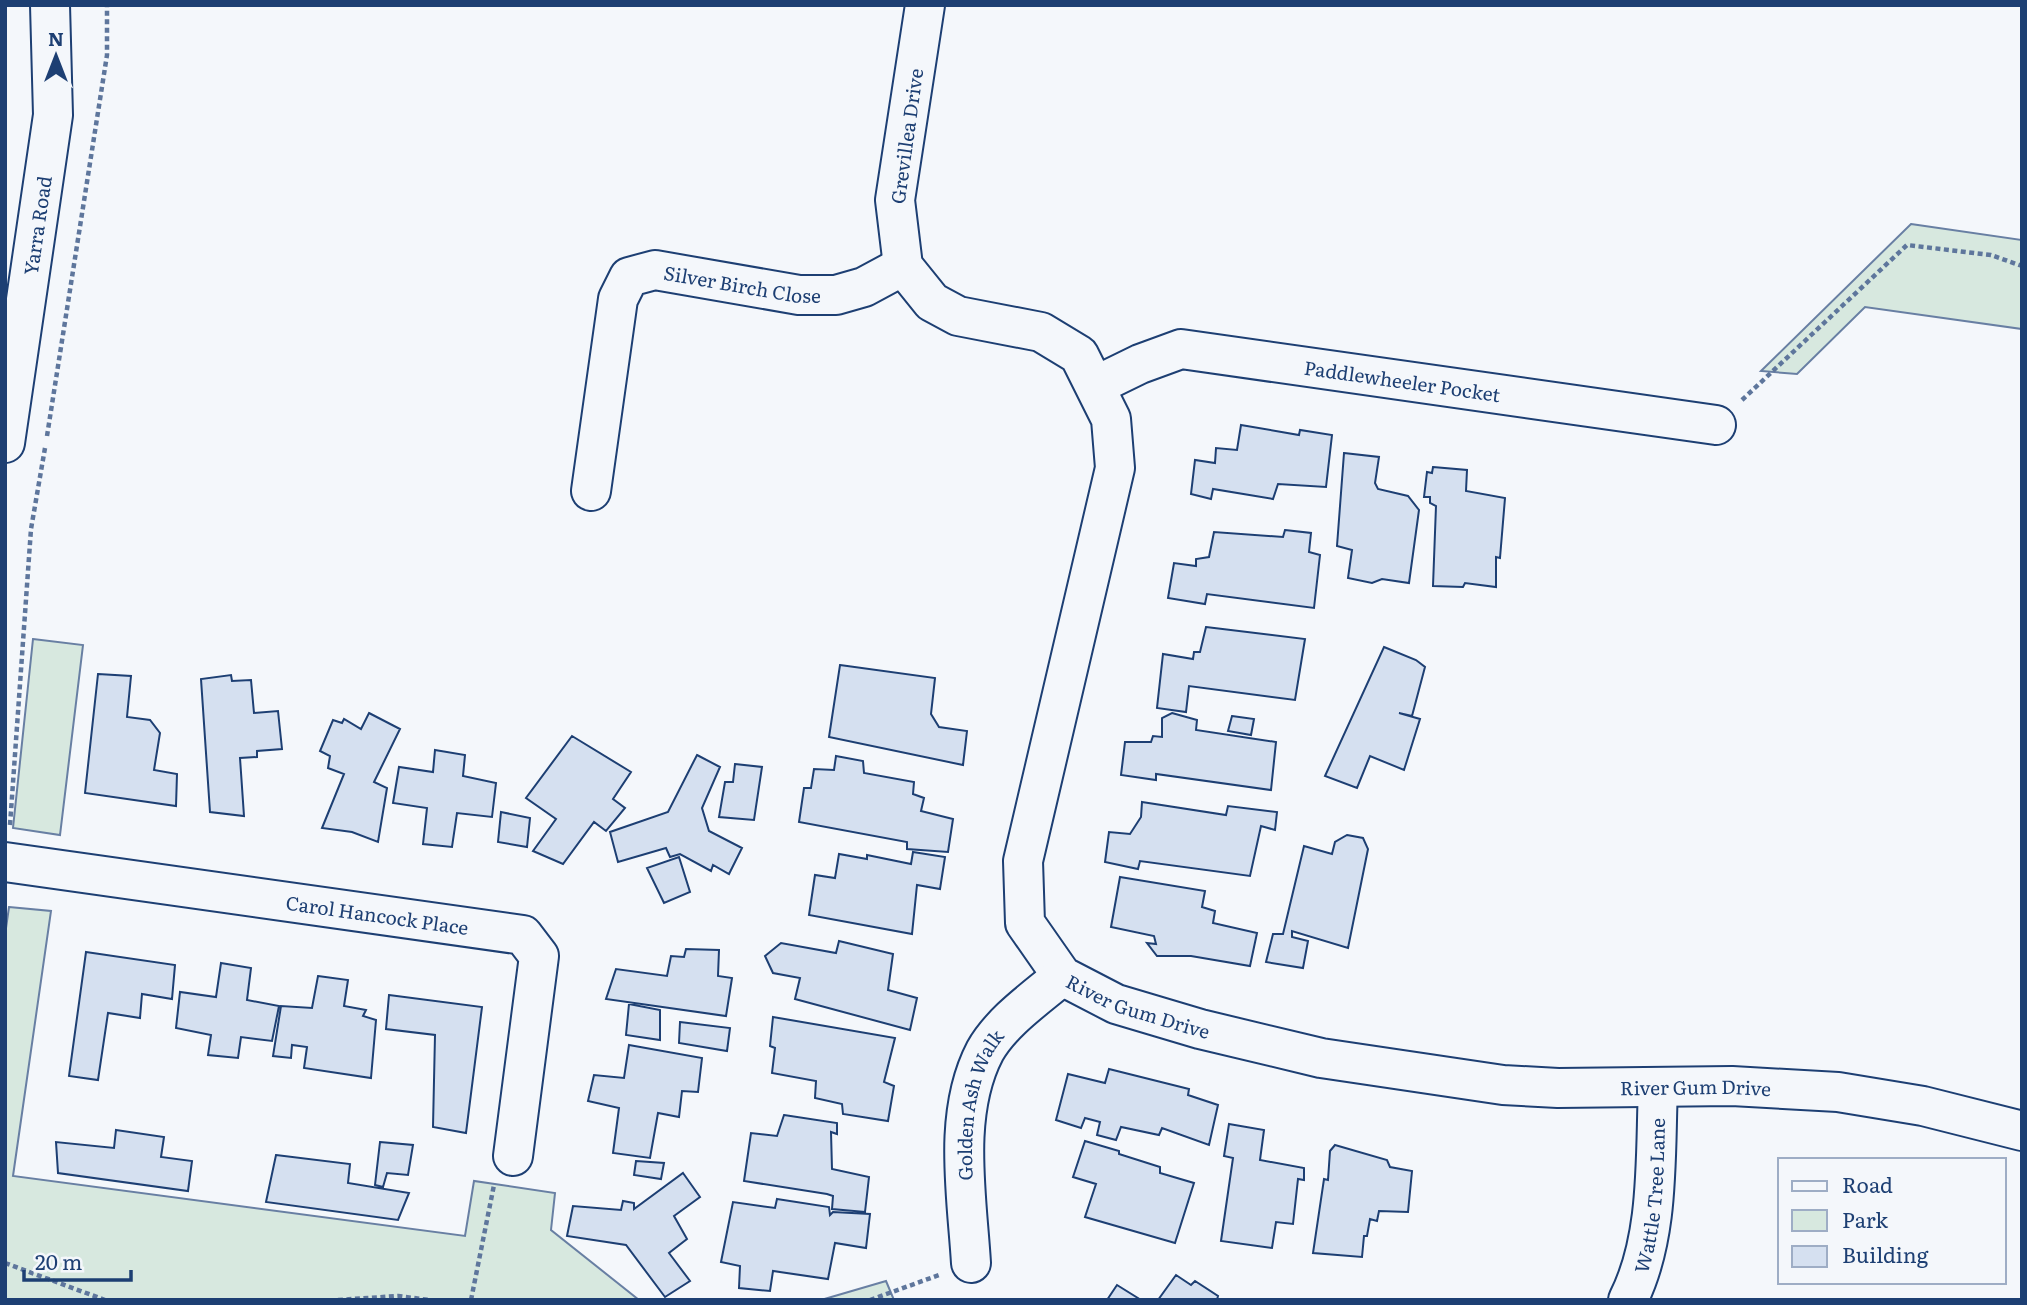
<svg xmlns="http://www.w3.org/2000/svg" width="2027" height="1305" font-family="Literata,serif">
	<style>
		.green { fill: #d7e8df; stroke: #687fa3; stroke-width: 2 }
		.building { fill: #d5e0f0; stroke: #1d3f73; stroke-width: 2 }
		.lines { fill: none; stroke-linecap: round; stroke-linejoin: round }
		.minor-casing { stroke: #1d3f73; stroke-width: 42 }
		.major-casing { stroke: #1d3f73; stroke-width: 42 }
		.path { stroke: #5e769c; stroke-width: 4.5; stroke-dasharray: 5 3.5; stroke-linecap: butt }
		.minor { stroke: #f4f7fb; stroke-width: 38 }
		.major { stroke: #f4f7fb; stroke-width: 38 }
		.labels { text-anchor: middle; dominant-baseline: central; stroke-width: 5; stroke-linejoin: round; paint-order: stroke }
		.street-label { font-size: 19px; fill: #1d3f73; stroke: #f4f7fb }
	</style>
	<rect width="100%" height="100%" fill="#f4f7fb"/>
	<path class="green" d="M1911,224l111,16v89l-157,-22 -68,67 -36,-3z
		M33,639l50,6 -23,190 -47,-7z
		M9,907l42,4 -38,265 452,60 9,-55 81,12 -4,37 88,70h-634v-365z
		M886,1281l8,19h-73z"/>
	<path class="building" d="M1241,425l58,10 1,-5 32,5 -6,52 -48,-3 -5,15 -60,-10 -2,10 -20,-5 4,-34 20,3 1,-15 21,2z
		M1344,453l35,4 -4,26 3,6 30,7 11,14 -10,73 -27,-4 -10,4 -24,-5 4,-28 -15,-4z
		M1433,467l34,3 -1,21 39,7 -5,60 -4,-1v30l-31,-4 -2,4 -30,-1 3,-80 -6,-3v-6h-6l3,-25 5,1z
		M1285,530l26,3 -2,19 11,3 -6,53 -107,-14 -2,10 -37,-6 6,-35 22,3v-7l13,-2 5,-25 69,5z
		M1206,627l99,12 -10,61 -106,-14 -3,26 -29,-4 6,-54 30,5 1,-7h6z
		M1384,647l32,13 9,7 -13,49 -13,-3 21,6 -16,51 -34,-14 -13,32 -32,-12z
		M840,665l95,13 -4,36 8,13 28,4 -4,34 -134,-28z
		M98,674l33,2 -4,41 23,3 10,13 -6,37 23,4 -1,32 -91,-13z
		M231,675l1,6 19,-1 3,33 24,-2 4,38 -25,2v6l-17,1 4,58 -34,-4 -9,-133z
		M369,713l31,16 -26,53 13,6 -9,54 -26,-10 -30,-4 22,-54 -16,-6 2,-12 -10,-5 13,-31 9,3 2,-4 17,10z
		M1172,713l25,7 -1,10 80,12 -5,48 -115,-16v6l-35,-5 4,-33h26l2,-6 9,1v-19z
		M1232,716l22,3 -3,16 -23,-4z
		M572,736l59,36 -18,27 12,9 -19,23 -12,-9 -31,42 -30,-13 23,-32 -30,-21z
		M435,750l30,5 -2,21 33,7 -4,34 -35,-4 -5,34 -29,-3 4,-36 -34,-5 6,-36 34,5z
		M697,755l23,12 -18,41 7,23 33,17 -13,26 -16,-9 -2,6 -31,-17 -10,3 -4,-9 -48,14 -8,-30 58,-20z
		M836,756l27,5 1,12 50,9 -1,12 11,4 -3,13 32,8 -5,33 -41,-3v-7l-108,-20 5,-34h7l3,-19 20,1z
		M735,764l27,3 -8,53 -35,-3 6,-35h8z
		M1142,802l84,13 2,-9 49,6 -2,18 -14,-4 -11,50 -110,-15 -2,8 -33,-7 4,-30 21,2 11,-17z
		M501,812l29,6 -3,29 -29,-5z
		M1347,835l16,3 5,11 -20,99 -56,-17v6l16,4 -5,27 -37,-6 7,-28h10l21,-88 28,8 3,-12z
		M913,852l32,5 -5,32 -23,-4 -5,49 -103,-19 6,-40 20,3 4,-24 28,5v-4l44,9z
		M679,857l11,35 -26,11 -17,-35z
		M1120,877l85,14 -3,16 13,4 -2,12 44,10 -7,33 -59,-10h-34l-10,-13 9,1 -2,-8 -43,-9z
		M839,941l54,13 -5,36 29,8 -7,32 -115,-31 5,-21 -27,-5 -8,-17 16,-13 55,10z
		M686,949l33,1 -1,26 14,2 -6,38 -120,-17 10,-30 51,7 4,-20 13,1z
		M86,952l89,13 -3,34 -30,-5 -2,24 -32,-5 -10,67 -29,-4z
		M221,963l30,5 -4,32 32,6 -7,35 -31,-4 -3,21 -30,-3 3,-20 -35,-7 4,-36 36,5z
		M318,976l30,4 -4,26 22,4 -3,6 13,4 -5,58 -67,-10 3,-21 -15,-2 -1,13 -18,-2 8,-50 31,2z
		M389,995l93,12 -16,126 -33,-6 2,-92 -49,-6z
		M629,1004l31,6v30l-34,-5z
		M773,1017l122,21 -11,44 10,4 -6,35 -45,-7 -1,-10 -27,-6 1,-17 -44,-8 3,-25 -5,-2z
		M680,1022l50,6 -3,23 -48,-8z
		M629,1045l73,13 -4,34 -16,-1 -3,26 -21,-4 -8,45 -37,-5 6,-45 -31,-7 6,-26 30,3z
		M1109,1069l80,20 -1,6 30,10 -9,40 -47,-17 -3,7 -38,-8 -5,13 -19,-5 3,-13 -15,-4 -4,10 -25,-8 12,-46 37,9z
		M784,1115l53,8v11l-6,-2 1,37 37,8 -4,35 -33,-3 1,-13 -6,-2 -83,-13 7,-48 26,3z
		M1229,1124l35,6 -4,30 44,8v12l-6,-1 -5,45 -17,-2 -4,26 -51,-7 12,-83 -9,-2z
		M116,1130l48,7 -3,20 31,4 -4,30 -130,-18 -2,-31 58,6z
		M1085,1141l34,10v3l41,13v6l34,10 -19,60 -90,-26 11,-33 -23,-7z
		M380,1142l33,3 -5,30 -21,-2 -4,14 -8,-2z
		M1335,1145l52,15 3,7 22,4 -4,41 -29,-1 -2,10 -7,-2 -3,17h-3l-2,21 -49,-4 11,-74 4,1 2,-29z
		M276,1155l74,9 -2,19 61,10 -11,27 -132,-18z
		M636,1161l28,2 -3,16 -27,-4z
		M683,1173l17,24 -26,19 13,23 -18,14 21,28 -25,16 -39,-52 -59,-9 6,-30 48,4 2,-9 11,2v6z
		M777,1199l52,8 1,8 3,-3 37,2 -4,34 -31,-5 -7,36 -55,-8 -3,20 -31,-3 1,-22 -19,-4 12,-60 42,6z
		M1176,1275l15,10 4,-4 23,15 -1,4h-59z
		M1117,1285l24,15h-34z"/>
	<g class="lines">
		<g class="minor-casing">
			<g id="minor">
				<path id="s1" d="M925,5l-30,195 8,66 29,36 26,14 83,16 38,23 32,64 4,49 -92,393 2,62 37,53 54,28 84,25 121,29 182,27 55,3 174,-2 106,6 85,14 99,25"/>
				<path id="s2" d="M1097,385l43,-21 41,-15 535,76"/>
				<path id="s3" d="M591,491l27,-192 11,-22 26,-7 144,25h37l28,-8 39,-21"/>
				<path id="s4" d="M5,862l518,73 16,21 -26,200"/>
				<path id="s5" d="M971,1263c-4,-67 -19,-149 14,-212 17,-30 51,-53 77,-75"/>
				<path id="s6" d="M1628,1300c32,-63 27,-144 30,-213"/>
			</g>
		</g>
		<g class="major-casing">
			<g id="major">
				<path id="s7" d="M5,443l48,-328 -3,-110"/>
			</g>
		</g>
		<path class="path" d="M1742,400l165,-155 84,10 31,11
			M47,436l60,-381v-50
			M10,825l21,-296 14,-81
			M5,1263l100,37
			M338,1300l60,-4 31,4
			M471,1300l23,-115
			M870,1300l69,-25"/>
		<use href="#minor" class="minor"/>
		<use href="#major" class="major"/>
	</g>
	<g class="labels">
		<g class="street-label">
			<text transform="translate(906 136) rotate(-82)">Grevillea Drive</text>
			<text stroke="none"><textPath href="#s7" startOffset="220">Yarra Road</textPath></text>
			<text stroke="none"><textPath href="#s3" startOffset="334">Silver Birch Close</textPath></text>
			<text stroke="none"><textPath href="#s2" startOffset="315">Paddlewheeler Pocket</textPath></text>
			<text stroke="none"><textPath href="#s4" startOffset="376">Carol Hancock Place</textPath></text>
			<text stroke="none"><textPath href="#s1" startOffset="1202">River Gum Drive</textPath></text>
			<text stroke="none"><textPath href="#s1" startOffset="1769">River Gum Drive</textPath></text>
			<text stroke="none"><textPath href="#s5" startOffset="161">Golden Ash Walk</textPath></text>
			<text stroke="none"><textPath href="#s6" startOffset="108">Wattle Tree Lane</textPath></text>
		</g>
	</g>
	<rect width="2027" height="1305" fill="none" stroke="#1d3f73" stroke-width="14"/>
	<rect x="1778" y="1158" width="228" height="126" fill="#f4f7fb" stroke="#9eadc5" stroke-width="2"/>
	<rect x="1792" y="1181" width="35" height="10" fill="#f4f7fb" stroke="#9eadc5" stroke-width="2"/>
	<text x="1842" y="1193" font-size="21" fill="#1d3f73">Road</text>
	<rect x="1792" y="1210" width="35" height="21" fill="#d7e8df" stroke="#9eadc5" stroke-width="2"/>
	<text x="1842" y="1228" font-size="21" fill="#1d3f73">Park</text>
	<rect x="1792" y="1246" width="35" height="21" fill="#d5e0f0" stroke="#9eadc5" stroke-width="2"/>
	<text x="1842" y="1263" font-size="21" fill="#1d3f73">Building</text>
	<g transform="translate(56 56)" stroke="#f4f7fb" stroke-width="5" paint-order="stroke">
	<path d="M0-5L12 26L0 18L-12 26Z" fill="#1d3f73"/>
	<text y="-10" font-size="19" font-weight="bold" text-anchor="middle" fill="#1d3f73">N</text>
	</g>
	<path d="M24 1270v10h107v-10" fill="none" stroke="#1d3f73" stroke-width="3.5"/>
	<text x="35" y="1270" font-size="21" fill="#1d3f73" stroke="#f4f7fb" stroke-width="5" paint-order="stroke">20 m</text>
</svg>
